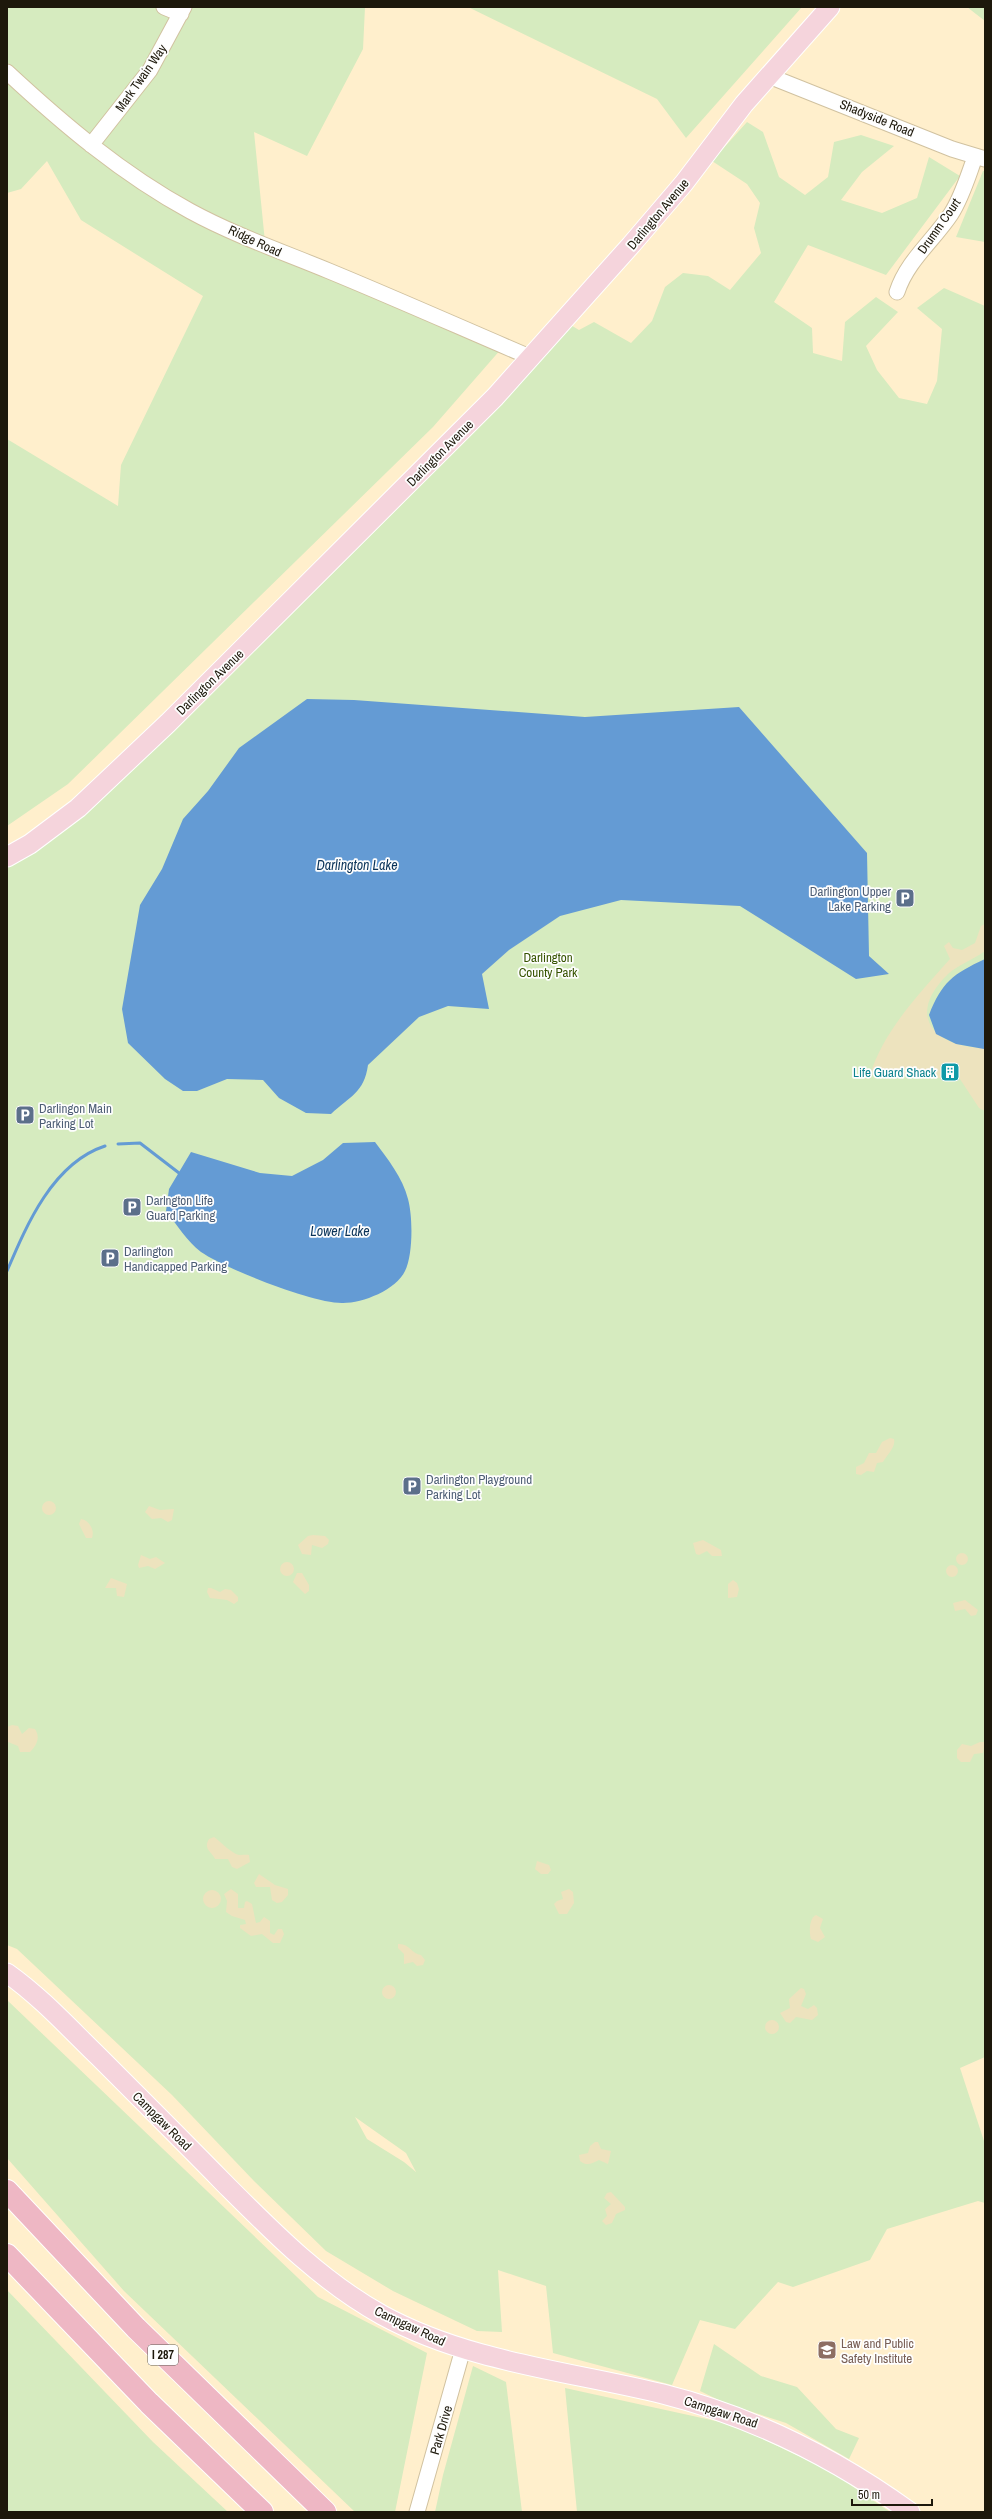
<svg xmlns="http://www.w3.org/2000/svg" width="992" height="2519" font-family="'Archivo Narrow',sans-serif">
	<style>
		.green { fill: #d6ebbf; fill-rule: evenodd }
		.sand { fill: #ede3be }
		.water { fill: #649bd4 }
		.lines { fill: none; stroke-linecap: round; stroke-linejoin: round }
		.stream { stroke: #649bd4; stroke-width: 3 }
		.minor-casing { stroke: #d1c2a0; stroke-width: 17 }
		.major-casing { stroke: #fff; stroke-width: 21 }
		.highway-casing { stroke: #fff; stroke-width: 24 }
		.minor { stroke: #fff; stroke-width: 15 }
		.major { stroke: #f5d4dc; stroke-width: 19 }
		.highway { stroke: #eeb7c4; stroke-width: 22 }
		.labels { text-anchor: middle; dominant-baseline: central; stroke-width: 3.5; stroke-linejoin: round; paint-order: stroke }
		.shield { fill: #fefefe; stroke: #605d54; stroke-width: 1 }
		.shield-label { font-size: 12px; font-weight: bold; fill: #1d180b }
		.street-label { font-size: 13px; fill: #1d180b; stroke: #fefefe }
		.service-label { font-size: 13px; fill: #4e5e75; stroke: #fefefe; text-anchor: start }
		.park-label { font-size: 13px; fill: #365300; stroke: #fefefe }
		.culture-label { font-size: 13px; fill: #0d838f; stroke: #fefefe; text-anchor: end }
		.education-label { font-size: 13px; fill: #785e54; stroke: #fefefe; text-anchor: start }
		.water-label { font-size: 14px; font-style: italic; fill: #0a3359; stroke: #fefefe }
	</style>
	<rect width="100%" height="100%" fill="#ffefcc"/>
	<path class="green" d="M7,7h358l-2,42 -56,107 -53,-24 11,110 237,106 -69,79 -365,357 -61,42v-387l111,67 3,-41 82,-169 -122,-76 -34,-59 -26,28 -14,4z
		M468,7h334l-116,131 -29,-39z
		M967,7h18v14z
		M747,122l16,10 16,45 26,18 23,-18 6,-35 27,-7 33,11 -32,26 -21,28 41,13 35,-15 12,-41 31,19 -74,99 -78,-30 -34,57 38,26 1,25 29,8 3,-39 31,-25 22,15 -32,34 11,24 22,28 28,6 10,-23 5,-52 -25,-21 27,-20 41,18v1751l-25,11 25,76v59l-7,-2 -91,28 -17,31 -77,27 -15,-5 -43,47 -35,-9 -28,65 -119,-32 -7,-67 -48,-16 4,62 -25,-1 -84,-40 -67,-40 -72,-70 -82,-86 -155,-146 -10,-4v-1088l47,-30 510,-506 15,9 15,-8 37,21 21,-22 13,-34 18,-14 25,3 22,14 31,-37 -7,-25 6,-25 -13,-19 -35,-23zM355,2117l51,36 10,19 -12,-10 -37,-23z
		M983,171h2v71l-29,-5z
		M7,2000l311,297 109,56 -32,159h-40l-231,-221 -117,-133z
		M7,2290l146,152 75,70h-221z
		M714,2344l47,32 36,11 39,42 23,9 -10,21 -63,-36 -61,-20 -25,-12z
		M473,2366l33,16 16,130h-87l8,-37z
		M565,2388l169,37 96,46 60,41h-313z"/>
	<path class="sand" d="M985,924v27c-11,8 -27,14 -37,23 -43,42 -14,73 37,74v63l-6,-3 -19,-29 -90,-4c14,-45 49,-81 80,-116l-6,-13 5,-4 4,6 9,2 13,-7 6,-17z
		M890,1438l4,1c2,8 -7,16 -11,23l-6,1 -3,9 -7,-1 -6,4 -5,-1v-7l8,-4 5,-10h7l6,-11z
		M42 1508a7 7 0 1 1 14 0a7 7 0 1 1-14 0Z
		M149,1506l11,4 14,-1 -2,11 -4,2 -7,-4 -9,1 -7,-7z
		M81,1519c8,1 14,11 11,19h-6l-7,-14z
		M313,1535l12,1 4,4 -1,4 -6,4 -10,-3 -1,10 -9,-1 -4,-9 10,-9z
		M703,1540l18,10 1,6h-10l-5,-5 -8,4 -3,-1 -3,-11z
		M956 1559a6 6 0 1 1 12 0a6 6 0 1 1-12 0Z
		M141,1555l9,4 6,-2 9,6 -10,6 -7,-3 -9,2 -1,-3z
		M280 1569a7 7 0 1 1 14 0a7 7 0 1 1-14 0Z
		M946 1571a6 6 0 1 1 12 0a6 6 0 1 1-12 0Z
		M297,1573h5l7,12v6l-4,3 -12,-12z
		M111,1578l16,6 -3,13 -7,-1 -1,-8h-11z
		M733,1580l4,3 2,6 -2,8 -9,1v-14z
		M208,1588h3l9,4 5,-3 6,1 7,7v4l-4,3 -7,-4 -17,-2 -3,-6z
		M965,1600l13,10 -2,5 -5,1 -6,-7 -10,2 -2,-8z
		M12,1725l6,1 4,8 7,-6 6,1c6,9 1,17 -5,23h-10l-2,-6 -10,-4 -1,-15z
		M980,1742h5l-2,11 -9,1 -4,8h-9l-4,-4v-8l5,-6 9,2z
		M214,1837c7,5 14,13 22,17 4,2 9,0 13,1l1,7 -13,7 -5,-2 -4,-8h-13c-4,-8 -12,-10 -6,-20z
		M537,1861l12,4 2,5 -3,4h-7l-6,-5z
		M259,1874l16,11 13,4v6l-6,7 -5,1 -5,-3 -2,-13h-14l-2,-4z
		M231,1889l7,5v14h6l1,-6 2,-1 5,3 4,19 4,-1 4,-5 6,4v12l4,2 4,-6h4l2,5 -4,9h-7l-11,-9 -11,2 -11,-8v-3l6,-1 -1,-4 -13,-4 -6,-4 1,-11 -3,-7z
		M569,1889l4,3 1,11 -7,11h-8l-5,-10 3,-3 6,-2 -2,-7z
		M203 1899a9 9 0 1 1 18 0a9 9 0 1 1-18 0Z
		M816,1915l7,4 -3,9 5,9 -7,5 -7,-3c-2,-6 -2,-21 5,-24z
		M398,1944c11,-1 14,10 23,11l4,5 -2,5 -6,1 -4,-4 -9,2v-10l-6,-6z
		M382 1992a7 7 0 1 1 14 0a7 7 0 1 1-14 0Z
		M801,1988l3,1 2,5 -5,12 7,3 6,-4 3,3 1,7 -6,5 -16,-3 -6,6 -4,-1 -6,-9 10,-5 -1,-9z
		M765 2027a7 7 0 1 1 14 0a7 7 0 1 1-14 0Z
		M595,2142h3l3,7 10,2 -3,13 -9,-4c-7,3 -11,7 -19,1l-1,-6 9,-2 2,-7z
		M611,2192l14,15v3l-9,4 -4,9 -6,2 -4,-4 5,-5 -2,-7 6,-5 -7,-6 3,-5z"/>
	<path class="water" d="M307,699l47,1 231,17 154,-10 128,146 2,103 20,18 -33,5 -116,-73 -119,-6 -61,16 -51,34 -27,24 7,35 -41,-3 -29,11 -51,48c-4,28 -18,31 -37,49l-25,-1 -27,-15 -16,-18 -36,-1 -30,12h-14l-18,-12 -37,-36 -6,-34 18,-104 22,-36 21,-50 25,-28 31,-43z
		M985,959v89l-1,1 -28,-5 -20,-10 -7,-19c13,-33 24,-41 56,-56z
		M375,1142c12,16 28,36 33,57 5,18 5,56 -3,72 -9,19 -42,32 -62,32 -29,1 -117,-34 -142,-51 -14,-11 -24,-27 -35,-41l3,-22 22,-37 69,21 32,3 31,-16 20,-17z"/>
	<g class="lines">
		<path class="stream" d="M118,1144l22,-1 39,30
			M7,1271c20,-47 46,-108 98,-125"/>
		<g class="minor-casing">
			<path id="minor" d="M164,7l17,7
				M7,72c56,52 115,102 183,139 44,24 93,41 139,60 68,28 135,58 203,87
				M769,76l183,73 33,10
				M91,145l59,-75 34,-63
				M897,292c10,-31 36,-51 54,-78 11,-17 17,-38 24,-57
				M417,2512l46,-163"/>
		</g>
		<g class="major-casing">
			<path id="major" d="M7,857l23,-13 48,-36 90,-85 327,-326 136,-152 53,-62 60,-79 86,-97
				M7,1973c34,24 62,55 92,84 42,42 84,84 126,127 49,49 96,97 157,131 86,47 187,56 281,79 91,23 171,63 247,118"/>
		</g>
		<g class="highway-casing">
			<path id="highway" d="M7,2191l129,137 189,184
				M7,2255l142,148 113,109"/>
		</g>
		<use href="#minor" class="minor"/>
		<use href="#major" class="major"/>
		<use href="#highway" class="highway"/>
	</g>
	<defs>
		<g id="parking-square" transform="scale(1)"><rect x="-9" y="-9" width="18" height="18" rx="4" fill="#5c6f8a" stroke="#fefefe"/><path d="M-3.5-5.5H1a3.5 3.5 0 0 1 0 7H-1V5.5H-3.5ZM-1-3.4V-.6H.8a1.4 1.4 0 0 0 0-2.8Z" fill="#fff"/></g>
		<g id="building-square" transform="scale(1)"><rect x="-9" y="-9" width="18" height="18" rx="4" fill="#0f9aa8" stroke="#fefefe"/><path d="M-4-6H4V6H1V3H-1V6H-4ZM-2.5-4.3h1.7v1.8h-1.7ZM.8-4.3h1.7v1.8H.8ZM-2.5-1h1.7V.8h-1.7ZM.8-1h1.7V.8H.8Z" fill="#fff"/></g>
		<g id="school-square" transform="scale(1)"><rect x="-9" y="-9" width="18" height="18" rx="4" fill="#8d6e63" stroke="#fefefe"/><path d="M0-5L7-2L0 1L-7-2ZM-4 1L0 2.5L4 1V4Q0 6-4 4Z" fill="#fff"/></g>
	</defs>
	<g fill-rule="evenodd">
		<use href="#parking-square" x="905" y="898"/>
		<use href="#building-square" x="950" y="1072"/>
		<use href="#parking-square" x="25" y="1115"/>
		<use href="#parking-square" x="132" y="1207"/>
		<use href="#parking-square" x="110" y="1258"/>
		<use href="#parking-square" x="412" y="1486"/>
		<use href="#school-square" x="827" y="2350"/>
	</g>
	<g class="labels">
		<rect class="shield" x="148" y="2345" width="30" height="20" rx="3"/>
		<g class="shield-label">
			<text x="163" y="2355">I 287</text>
		</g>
		<g class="street-label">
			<text transform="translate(141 78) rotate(-55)">Mark Twain Way</text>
			<text transform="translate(877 118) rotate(22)">Shadyside Road</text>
			<text transform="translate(658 214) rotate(-50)">Darlington Avenue</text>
			<text transform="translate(939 226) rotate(-55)">Drumm Court</text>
			<text transform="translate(255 241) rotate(25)">Ridge Road</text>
			<text transform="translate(440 453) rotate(-45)">Darlington Avenue</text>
			<text transform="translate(210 682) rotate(-44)">Darlington Avenue</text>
			<text transform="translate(162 2121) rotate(45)">Campgaw Road</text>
			<text transform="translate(410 2326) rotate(25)">Campgaw Road</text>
			<text transform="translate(721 2412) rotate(18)">Campgaw Road</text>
			<text transform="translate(441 2430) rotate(-74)">Park Drive</text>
		</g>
		<g class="service-label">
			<text x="891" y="891" text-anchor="end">Darlington Upper<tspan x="891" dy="15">Lake Parking</tspan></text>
			<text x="39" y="1108">Darlingon Main<tspan x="39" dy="15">Parking Lot</tspan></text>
			<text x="146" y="1200">Darlngton Life<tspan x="146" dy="15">Guard Parking</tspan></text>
			<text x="124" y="1251">Darlington<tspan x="124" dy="15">Handicapped Parking</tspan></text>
			<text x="426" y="1479">Darlington Playground<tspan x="426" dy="15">Parking Lot</tspan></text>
		</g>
		<g class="park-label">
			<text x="548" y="957">Darlington<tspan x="548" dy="15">County Park</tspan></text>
		</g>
		<g class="culture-label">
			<text x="936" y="1072">Life Guard Shack</text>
		</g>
		<g class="education-label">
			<text x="841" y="2343">Law and Public<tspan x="841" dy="15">Safety Institute</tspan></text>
		</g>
		<g class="water-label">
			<text x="357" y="865">Darlington Lake</text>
			<text x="340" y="1231">Lower Lake</text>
		</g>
	</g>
	<rect width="992" height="2519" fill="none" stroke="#1d180b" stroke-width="16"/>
	<path d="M852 2499v6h80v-6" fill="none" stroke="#1d180b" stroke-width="2"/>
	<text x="858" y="2499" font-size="12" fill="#1d180b" stroke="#fefefe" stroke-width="3" paint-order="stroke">50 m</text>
</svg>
